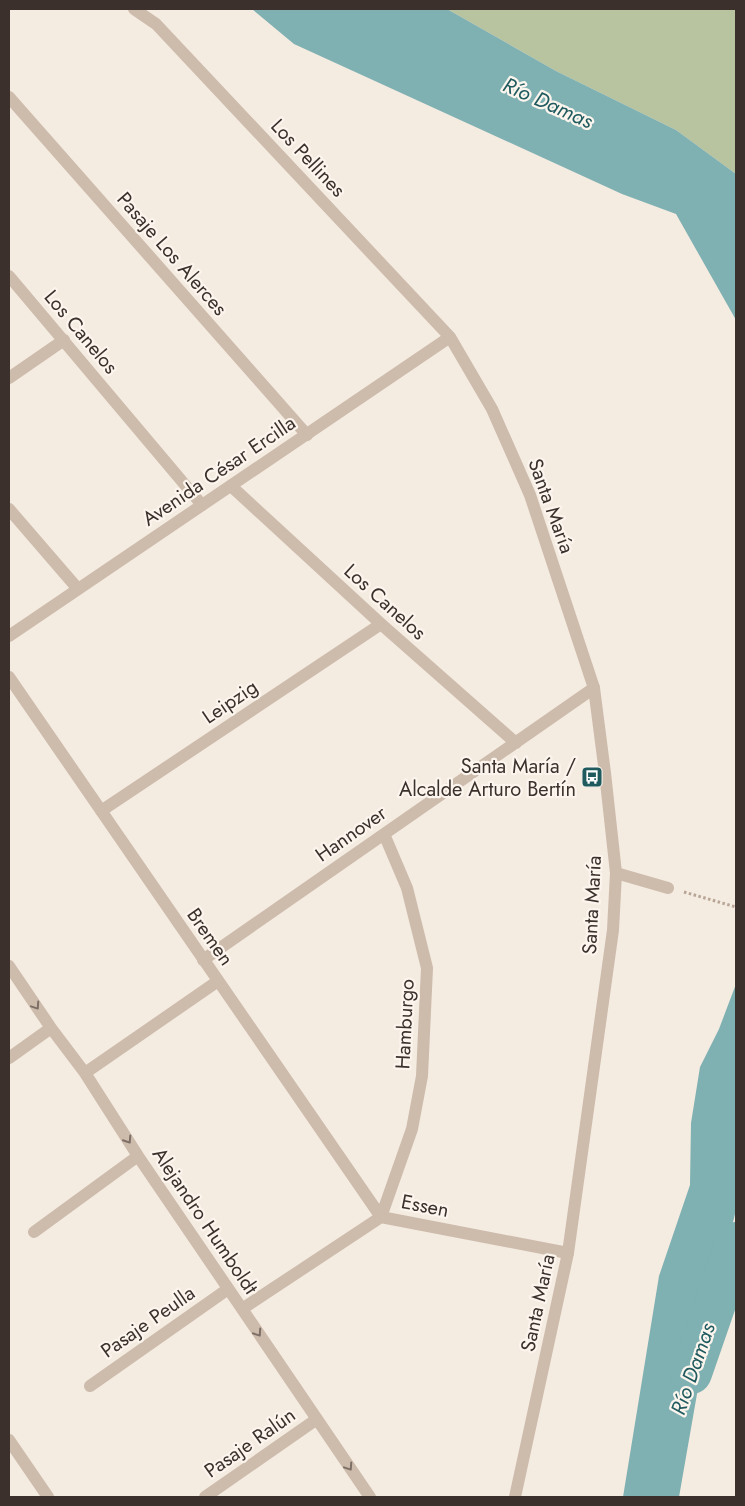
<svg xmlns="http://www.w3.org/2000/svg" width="745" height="1506" font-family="Jost,sans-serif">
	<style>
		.green { fill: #b8c4a0 }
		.water { fill: #7fb0b2 }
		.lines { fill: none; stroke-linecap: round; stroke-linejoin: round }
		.river { stroke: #7fb0b2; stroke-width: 42 }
		.path { stroke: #b9a596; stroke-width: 3; stroke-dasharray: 2.5 2.5; stroke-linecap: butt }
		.minor { stroke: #cdbbac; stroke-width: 12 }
		.tertiary { stroke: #cdbbac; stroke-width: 12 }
		.oneway { stroke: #7d6f65 }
		.labels { text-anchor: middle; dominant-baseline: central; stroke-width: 4.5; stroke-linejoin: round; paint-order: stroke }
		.street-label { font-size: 20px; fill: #3b302b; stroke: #fbf5ee }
		.poi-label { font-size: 20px; fill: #3b302b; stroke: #fbf5ee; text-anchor: end }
		.water-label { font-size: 21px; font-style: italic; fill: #1f5a5e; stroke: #fbf5ee }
	</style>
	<rect width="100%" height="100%" fill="#f4ebe1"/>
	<path class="green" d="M447,9h289v165l-60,-44 -120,-59z"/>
	<path class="water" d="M252,9h195l109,62 120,59 60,44v146l-60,-106 -54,-20 -328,-150z
		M736,984v226l-24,98 -33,189h-56l36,-221 31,-91 1,-62 9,-56 19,-38z"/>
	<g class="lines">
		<path class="river" d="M691,1373l45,-130"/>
		<path class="path" d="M684,892l52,15"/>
		<path class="minor" d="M9,97l298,338
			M9,276l193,229
			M9,378l55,-38
			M231,486l150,138 135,119
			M9,509l69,80
			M9,677l372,540
			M101,811l280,-187
			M616,873l52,15
			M203,960l391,-272
			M9,966l42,62 34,45 53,83 232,341
			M9,1058l42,-30
			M85,1073l133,-92
			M381,1217l31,-88 10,-53 5,-108 -20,-80 -23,-54
			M34,1232l104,-76
			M242,1309l139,-92 187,36
			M90,1386l138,-97
			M9,1440l39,57
			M205,1497l112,-78"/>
		<path class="tertiary" d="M134,9l22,15 294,313 42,72 38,86 64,193 11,85 11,100 -3,57 -45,323 -53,244
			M9,636l441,-299"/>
	</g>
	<defs><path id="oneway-chevron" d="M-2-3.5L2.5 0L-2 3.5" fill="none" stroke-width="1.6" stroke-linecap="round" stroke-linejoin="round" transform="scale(1.25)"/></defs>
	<g class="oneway">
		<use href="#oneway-chevron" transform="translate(36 1006) rotate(56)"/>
		<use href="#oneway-chevron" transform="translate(128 1140) rotate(57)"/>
		<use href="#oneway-chevron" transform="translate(258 1333) rotate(56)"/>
		<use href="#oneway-chevron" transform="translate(349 1467) rotate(56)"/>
	</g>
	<defs>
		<g id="bus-square" transform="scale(1.125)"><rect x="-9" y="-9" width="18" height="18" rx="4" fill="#1f5a5e" stroke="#fbf5ee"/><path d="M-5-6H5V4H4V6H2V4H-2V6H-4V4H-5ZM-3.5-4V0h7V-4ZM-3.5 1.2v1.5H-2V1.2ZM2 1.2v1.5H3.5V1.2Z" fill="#fff"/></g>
	</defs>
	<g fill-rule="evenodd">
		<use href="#bus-square" x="592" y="777"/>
	</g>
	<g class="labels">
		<g class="street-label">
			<text transform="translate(308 158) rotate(47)">Los Pellines</text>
			<text transform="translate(172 254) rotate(49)">Pasaje Los Alerces</text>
			<text transform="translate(81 332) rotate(50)">Los Canelos</text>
			<text transform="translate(219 471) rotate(-34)">Avenida César Ercilla</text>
			<text transform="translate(551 506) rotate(70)">Santa María</text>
			<text transform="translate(385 602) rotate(42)">Los Canelos</text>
			<text transform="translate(230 702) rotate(-34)">Leipzig</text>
			<text transform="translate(351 834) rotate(-35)">Hannover</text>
			<text transform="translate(592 905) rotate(-87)">Santa María</text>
			<text transform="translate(210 937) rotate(55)">Bremen</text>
			<text transform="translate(405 1024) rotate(-87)">Hamburgo</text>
			<text transform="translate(425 1206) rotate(11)">Essen</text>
			<text transform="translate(205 1221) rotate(56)">Alejandro Humboldt</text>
			<text transform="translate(538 1303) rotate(-78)">Santa María</text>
			<text transform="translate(148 1322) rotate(-35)">Pasaje Peulla</text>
			<text transform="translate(250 1443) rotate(-35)">Pasaje Ralún</text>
		</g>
		<g class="poi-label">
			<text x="576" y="766">Santa María /<tspan x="576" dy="23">Alcalde Arturo Bertín</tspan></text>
		</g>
		<g class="water-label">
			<text transform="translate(548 103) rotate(24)">Río Damas</text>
			<text transform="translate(693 1369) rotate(-71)">Río Damas</text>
		</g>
	</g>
	<rect width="745" height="1506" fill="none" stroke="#3b302b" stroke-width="20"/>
</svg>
